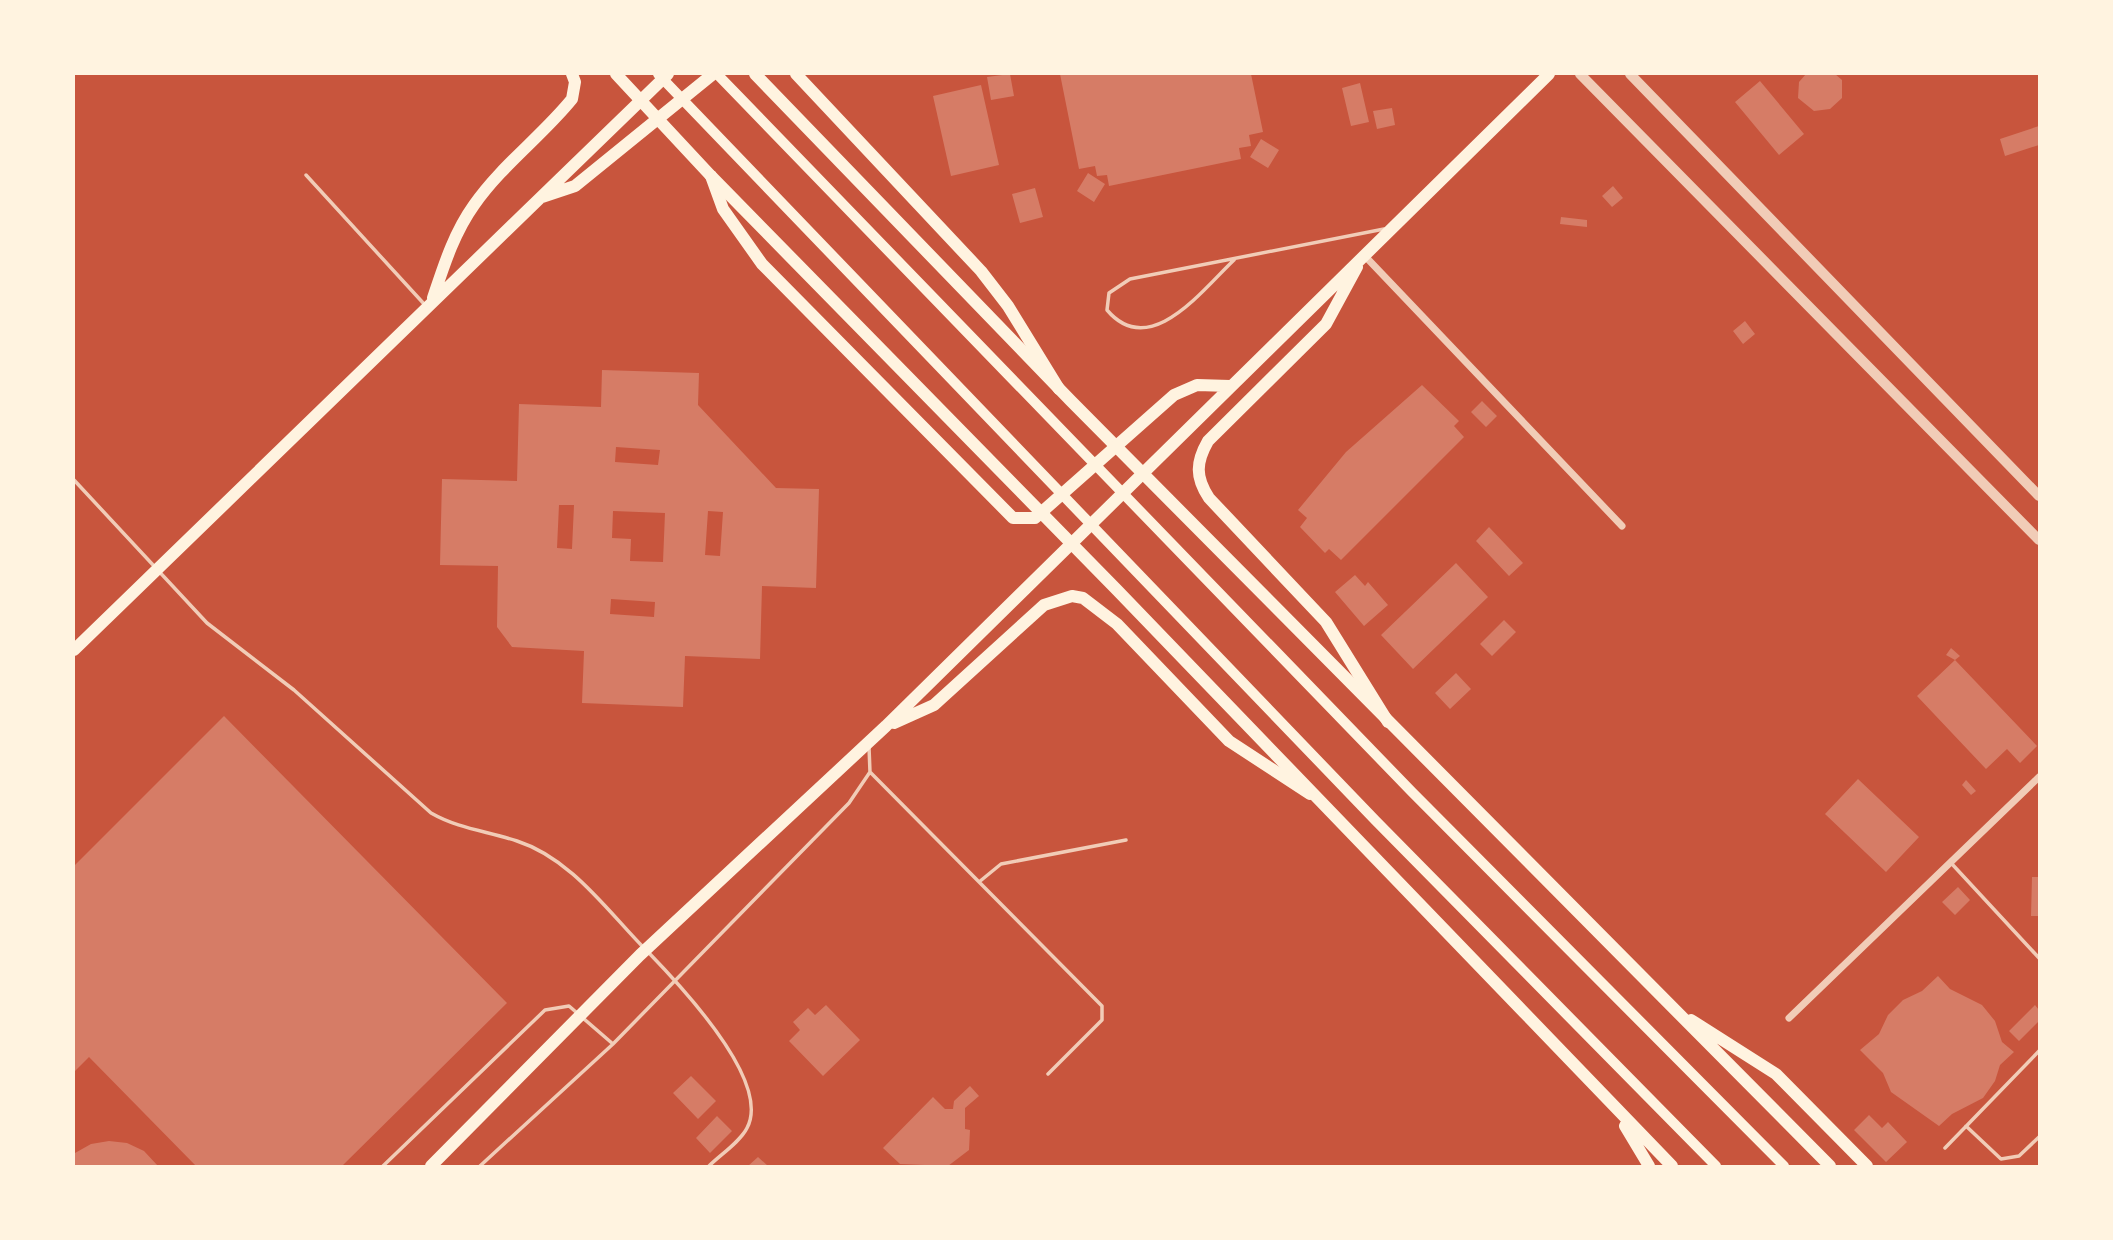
<svg xmlns="http://www.w3.org/2000/svg" width="2113" height="1240" font-family="'Source Serif 4',serif">
	<style>
		.building { fill: #d67c66; fill-rule: evenodd }
		.lines { fill: none; stroke-linecap: round; stroke-linejoin: round }
		.service { stroke: #f1ccb7; stroke-width: 3.5 }
		.minor { stroke: #f1ccb7; stroke-width: 7 }
		.tertiary { stroke: #f1ccb7; stroke-width: 10 }
		.secondary { stroke: #fff3e0; stroke-width: 10 }
		.primary { stroke: #fff3e0; stroke-width: 12 }
		.trunk { stroke: #fff3e0; stroke-width: 12 }
	</style>
	<rect width="100%" height="100%" fill="#c8553d"/>
	<path class="building" d="M1010,74l4,22 -23,4 -4,-23z
		M1060,74h191l12,58 -14,3 2,11 -12,2 2,11 -132,27 -2,-11 -10,1 -2,-10 -16,3z
		M1806,74h29l7,6v18l-12,11 -16,2 -16,-13 1,-16z
		M1760,81l44,53 -25,21 -44,-53z
		M1360,83l9,39 -18,4 -9,-38z
		M981,85l18,80 -48,11 -18,-80z
		M1392,108l3,17 -18,4 -4,-18z
		M2039,126v19l-34,11 -5,-17z
		M1261,139l18,11 -11,18 -18,-11z
		M1088,173l17,11 -11,18 -17,-11z
		M1613,186l10,12 -11,9 -10,-11z
		M1035,188l8,29 -23,6 -8,-29z
		M1561,217l26,3v7l-27,-3z
		M1745,321l10,13 -12,10 -10,-13z
		M602,370l97,3 -1,32 78,83 43,1 -3,99 -54,-2 -2,73 -75,-3 -2,51 -101,-4 2,-52 -72,-4 -15,-20 1,-61 -58,-1 2,-86 75,2 2,-77 82,3zM616,447l44,3 -2,15 -43,-3zM559,505h15l-2,44 -15,-1zM613,511l52,2 -2,49 -33,-1 1,-22 -19,-1zM708,511l15,1 -3,44 -15,-1zM611,599l44,3 -1,15 -44,-3z
		M1422,385l37,36 -5,5 10,11 -123,123 -12,-11 -4,4 -25,-26 7,-9 -9,-8 48,-58z
		M1482,401l15,15 -11,11 -15,-15z
		M1489,527l34,36 -14,13 -33,-35z
		M1456,563l32,34 -75,72 -32,-34z
		M1355,575l10,11 3,-4 20,23 -24,21 -29,-34z
		M1504,620l12,12 -24,24 -12,-12z
		M1951,648l9,8 -5,4 -9,-5z
		M1955,660l82,86 -17,17 -13,-14 -21,20 -69,-73z
		M1456,673l15,16 -21,20 -15,-16z
		M224,716l283,287 -165,163h-146l-107,-109 -15,15v-206z
		M1858,779l61,58 -33,35 -61,-58z
		M1966,780l10,11 -5,4 -9,-10z
		M2032,877h7v39h-8z
		M1958,887l12,13 -15,15 -13,-13z
		M1938,976l12,13 32,16 13,16 7,21 12,10 -14,13 -5,16 -12,17 -31,16 -13,12 -48,-34 -8,-19 -23,-23 19,-16 9,-19 15,-15 19,-9z
		M826,1005l34,35 -37,36 -34,-35 11,-11 -7,-8 15,-14 7,7z
		M2035,1005l4,5v11l-20,20 -10,-10z
		M691,1076l25,25 -18,18 -25,-26z
		M970,1086l9,10 -14,12v21l5,1 -1,20 -21,16 -48,-2 -17,-16 50,-51 12,12h8l1,-8z
		M1869,1115l13,13 6,-6 19,20 -21,20 -32,-32z
		M717,1116l15,15 -22,22 -14,-15z
		M109,1141l18,2 17,8 14,15h-84l1,-13 16,-9z
		M758,1157l10,9h-20z"/>
	<g class="lines">
		<path class="service" d="M306,175l119,130
			M1234,260c-31,29 -84,101 -127,50l2,-17 21,-14 254,-50
			M74,480l133,143 87,67 137,123c28,16 56,18 86,28 53,17 89,68 126,106
			M870,772l232,234v14l-54,54
			M1952,864l87,94
			M979,882l22,-18 125,-24
			M649,953c30,31 123,128 98,175 -7,14 -27,27 -38,38
			M1966,1126l35,33 18,-3 20,-19
			M1945,1148l94,-97
			M383,1166l162,-156 24,-4 44,38 236,-241 21,-31 -1,-25
			M480,1166l133,-122"/>
		<path class="minor" d="M1364,255l258,271
			M1789,1018l250,-241"/>
		<path class="tertiary" d="M1580,74l459,466
			M1630,74l409,422"/>
		<path class="secondary" d="M658,74l718,747 340,345
			M717,74l695,718 372,374"/>
		<path class="primary" d="M616,74l95,102 406,414 555,576
			M755,74l316,327 759,765
			M1691,1020l85,54 91,92
			M1625,1126l24,40"/>
		<path class="trunk" d="M796,74l185,197 27,35 51,83
			M711,176l12,33 39,55 251,254h22l139,-123 23,-10 33,1
			M542,197l33,-11 138,-112
			M1357,267l-31,57 -118,117c-12,21 -13,36 1,57l117,124 62,100
			M433,298c11,-33 21,-65 41,-93 28,-40 68,-69 98,-106l3,-17 -3,-8
			M74,650l594,-576
			M894,723l40,-18 110,-100 28,-9 11,2 34,26 112,117 81,53
			M431,1166l209,-211 246,-229 663,-652"/>
	</g>
	<rect width="2113" height="1240" fill="none" stroke="#fff3e0" stroke-width="150"/>
</svg>
